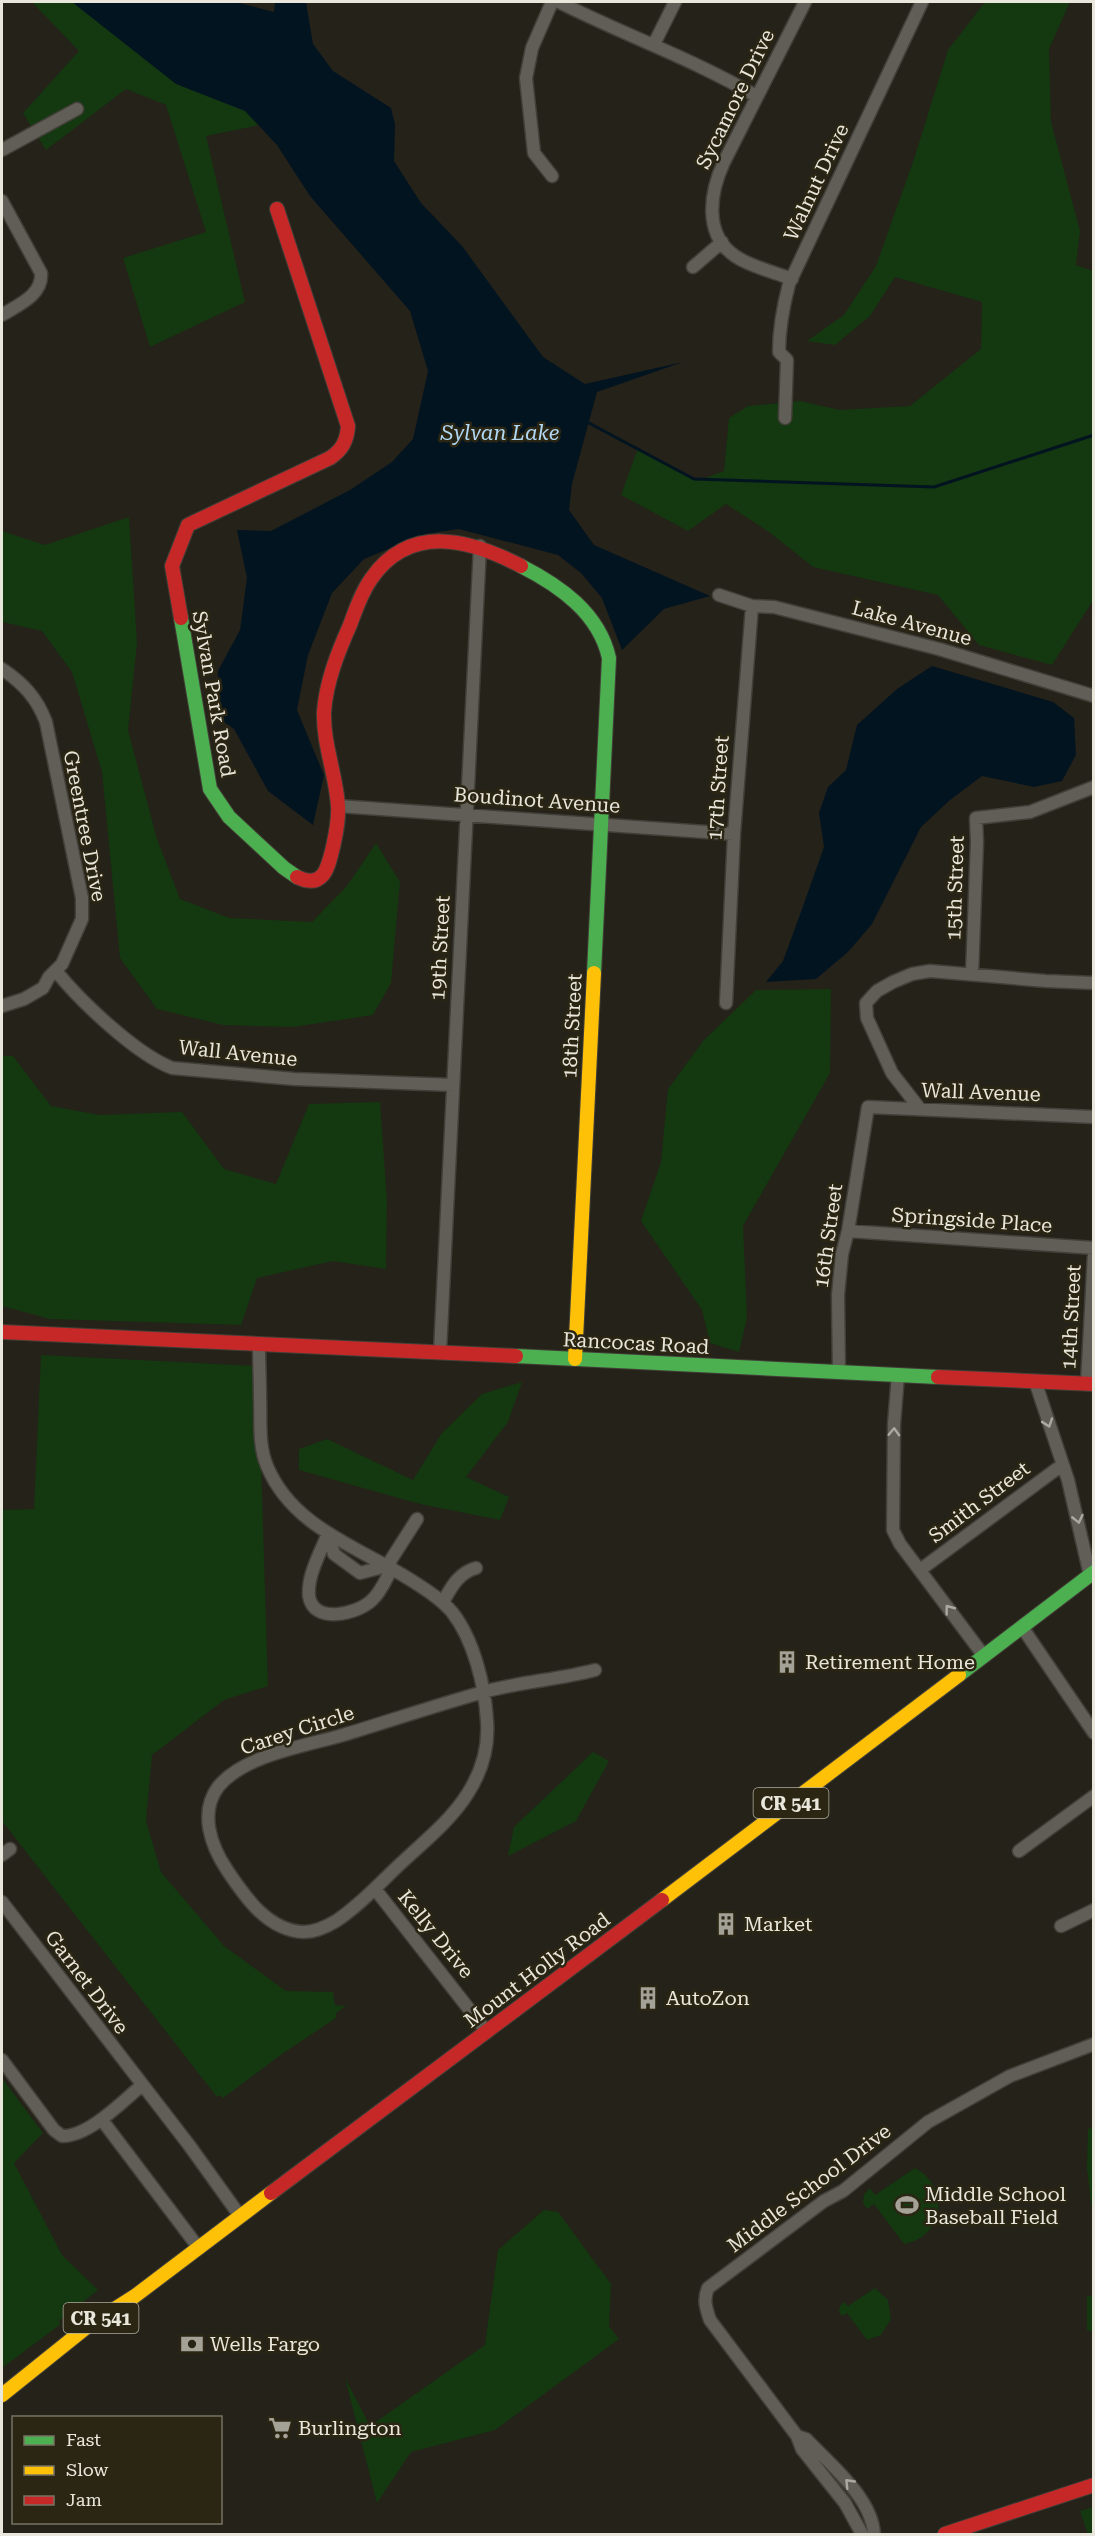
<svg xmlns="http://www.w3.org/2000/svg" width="1095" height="2536" font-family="'Roboto Serif',serif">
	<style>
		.green { fill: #143810 }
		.water { fill: #031421 }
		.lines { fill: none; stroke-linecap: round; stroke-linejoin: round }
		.stream { stroke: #031421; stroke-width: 3 }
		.street-casing { stroke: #423f38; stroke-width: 15 }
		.fast-casing { stroke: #423f38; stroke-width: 16 }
		.slow-casing { stroke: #423f38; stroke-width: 16 }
		.jam-casing { stroke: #423f38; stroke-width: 16 }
		.street { stroke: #605e57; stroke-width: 12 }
		.fast { stroke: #4caf50; stroke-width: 14 }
		.slow { stroke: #ffc107; stroke-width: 14 }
		.jam { stroke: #c62828; stroke-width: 14 }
		.oneway { stroke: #aba9a0 }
		.labels { text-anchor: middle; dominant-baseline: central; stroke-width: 5; stroke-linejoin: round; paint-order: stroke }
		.shield { fill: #2b2613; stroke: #b0ac9f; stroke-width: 1.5 }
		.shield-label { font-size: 18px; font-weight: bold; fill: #e9e6db }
		.street-label { font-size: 20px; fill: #e9e6db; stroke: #2b2613 }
		.poi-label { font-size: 20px; fill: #e9e6db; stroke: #2b2613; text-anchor: start }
		.water-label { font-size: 21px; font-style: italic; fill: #b1d8f4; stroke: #2b2613 }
	</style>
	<rect width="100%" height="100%" fill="#252219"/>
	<path class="green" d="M32,2h52l185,121 -63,13 39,166 -95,45 -27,-89 83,-26 -40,-127 -40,-16 -80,61 -23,-37 56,-62z
		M985,2h85l-21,47 2,73 29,109 -4,34 17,6 1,328 -42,66 -73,-20 -41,-50 -125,-28 -44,-35 -43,-28 -38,27 -67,-36 17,-47 59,33 27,-10 5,-53 19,-12 52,-5 40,9 70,-4 71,-57 1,-47 -87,-25 -25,39 -35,29 -28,-4 37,-26 32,-49 38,-107 34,-109z
		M129,517l8,126 -9,87 29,109 23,60 49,19 83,4 35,-36 29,-43 24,39 -9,101 -18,32 -80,12 -70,-2 -66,-16 -37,-51 -18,-186 -30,-100 -30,-41 -40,-9v-91l43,14z
		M831,989l-1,84 -87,153 4,92 -8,34 -29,-9 -8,-33 -61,-89 20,-59 7,-73 35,-48 53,-51z
		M2,1056h11l38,50 49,9 82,-3 42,57 52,15 33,-80 71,-2 7,99 -1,68 -53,-8 -76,17 -16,47 -191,-6 -48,-13z
		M41,1355l217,11 10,320 -44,14 -72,55 -6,66 15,51 63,74 62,45 47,1 2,13 11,1 -10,7v5l-54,36 -59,44 -3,-3 -3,2 -215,-276v-311l32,-1z
		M522,1382l-14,40 -42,55 43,20 -9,23 -80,-16 -121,-34v-21l28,-10 86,41 29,-47 40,-39z
		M593,1752l16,9 -33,60 -68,35 6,-29z
		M2,2078l41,55 -29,30 48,92 36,35 -39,31 2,3 -59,44z
		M1093,2127h1l-1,92 -6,-51 1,-39z
		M915,2168c36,19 29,69 -11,76l-30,-40 -7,5 -4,-6 1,-9 6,-6 5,7z
		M544,2210l14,2 53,72 -2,42 10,13 -124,91 -84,22 -34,51 -32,-125 25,48 115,-81 13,-95z
		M875,2288l13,12 3,19 -10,16 -14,5 -20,-27 -5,3 -3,-4 1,-6 4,-4 4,4z
		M1093,2295h1l-1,37 -6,-2v-33z
		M1093,2507v27h-5l-8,-23z"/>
	<path class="water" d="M72,2h164l38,10 1,-10h31l7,42 20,27 58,37 4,16 -1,37 27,42 41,43 81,111 42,27 98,-22 -86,30 -25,92 -3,26 25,35 116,51 -46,13 -42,41 -20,-52 -21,-25 -23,-18 -99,-26 -34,5 -61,25 -32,34 -24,62 -11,55 27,65 -11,50 -45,-34 -34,-62 -17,-12 1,-46 22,-41 7,-52 -10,-48 34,1 79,-41 42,-28 21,-23 15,-68 -18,-60 -100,-115 -33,-51 -32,-34 -69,-27z
		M932,666l121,36 21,16 2,37 -14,26 -28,6 -52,-11 -32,24 -29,27 -49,97 -24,28 -32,27 -50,3 17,-21 19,-52 22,-62 -5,-34 9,-26 18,-17 11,-45 40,-36z"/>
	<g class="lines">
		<path class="stream" d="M587,422l107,57 240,8 160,-52"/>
		<g class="street-casing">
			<path id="street" d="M552,2l-20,46 -6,30 8,75 18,23
				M559,2c65,33 134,57 197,94
				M654,44l21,-42
				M2,150l75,-41
				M2,201l39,72c2,22 -23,32 -39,42
				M693,267l29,-25
				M792,279c-18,-7 -41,-12 -57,-23 -32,-22 -25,-64 -11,-94l81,-160
				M785,418l2,-58 -8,-8c0,-24 4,-45 10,-68l133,-282
				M719,595l33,11 22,1 165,42 155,47
				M2,669c21,14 35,29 44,53l36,176v21l-20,45 -13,13 -6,11 -19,11 -22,7
				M338,806l396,28
				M56,971c25,31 80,83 116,97l122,11 159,6
				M972,974l5,-132 -1,-24 54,-6 64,-25
				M726,1003l8,-169 18,-228
				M920,1109l-28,-36 -25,-55 -1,-15 11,-12 16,-9 19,-8 18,-3 116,10 48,2
				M848,1231l246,17
				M259,1344c0,18 1,36 1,54 1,23 -2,46 7,68 26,63 95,82 147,116 14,9 28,18 38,30 22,28 33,74 35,109 2,26 -5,50 -19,72 -18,29 -47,51 -71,74 -19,18 -38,39 -61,54 -10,6 -20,11 -32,11 -36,-1 -59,-35 -77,-62 -16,-24 -28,-57 -9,-83 26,-32 87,-41 125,-52 46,-14 91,-29 137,-42 37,-11 77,-13 115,-23
				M440,1352l40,-806
				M839,1372l-1,-77 4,-41 6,-23 20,-124 226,10
				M898,1375l-4,49 -1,106 7,14 84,112
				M1035,1381l33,99 22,95
				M1087,1384l7,-131
				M328,1533c-7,19 -21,42 -19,63 4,29 49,18 63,4 9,-8 14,-21 20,-32
				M328,1533l6,21 26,19 27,-7 30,-47
				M920,1570l142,-105
				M443,1602c8,-14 15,-29 33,-34
				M1022,1627l72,106
				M1019,1851l75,-55
				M2,1855l8,-6
				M375,1889l112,143
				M2,1902l187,243 51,71
				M1061,1926l33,-16
				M2,2060l52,70 8,6c26,1 60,-34 79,-50
				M102,2120l96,127
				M797,2436l9,3c24,25 66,59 68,95
				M862,2534l-17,-31 -43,-54 -5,-13 -87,-116c-4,-12 -7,-20 -2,-32l116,-87 19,-10 85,-69 82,-46 84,-32"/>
		</g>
		<g class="fast-casing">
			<path id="fast" d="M521,566c39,20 78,47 88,92l-15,315
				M181,618l29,171 19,28 55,51 13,9
				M516,1356l422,21
				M959,1675l135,-103"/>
		</g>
		<g class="slow-casing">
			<path id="slow" d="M575,1359l19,-386
				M662,1900l297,-225
				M2,2395l86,-69 47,-30 136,-103"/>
		</g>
		<g class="jam-casing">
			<path id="jam" d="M181,618l-9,-52 16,-41 142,-67c12,-8 17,-17 18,-32l-71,-217
				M297,877c27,13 31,-10 36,-30 3,-14 6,-27 5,-41 -2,-32 -15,-62 -14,-94 2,-30 14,-60 26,-87 6,-16 11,-32 21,-46 39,-56 98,-40 150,-13
				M2,1332l514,24
				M938,1377l156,7
				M271,2193l391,-293
				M945,2534l149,-49"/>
		</g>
		<use href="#street" class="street"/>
		<use href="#fast" class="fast"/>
		<use href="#slow" class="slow"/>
		<use href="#jam" class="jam"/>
	</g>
	<defs><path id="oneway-chevron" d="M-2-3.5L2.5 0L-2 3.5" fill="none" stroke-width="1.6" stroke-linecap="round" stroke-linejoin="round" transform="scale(1.5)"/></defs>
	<g class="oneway">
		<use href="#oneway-chevron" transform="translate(1048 1423) rotate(71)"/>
		<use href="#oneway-chevron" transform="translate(894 1432) rotate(-88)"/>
		<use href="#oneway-chevron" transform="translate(1078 1519) rotate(77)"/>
		<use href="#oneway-chevron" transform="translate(949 1609) rotate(-127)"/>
		<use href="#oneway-chevron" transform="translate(849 2483) rotate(-134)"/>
	</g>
	<defs>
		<g id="building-bare" transform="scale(1.8)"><path d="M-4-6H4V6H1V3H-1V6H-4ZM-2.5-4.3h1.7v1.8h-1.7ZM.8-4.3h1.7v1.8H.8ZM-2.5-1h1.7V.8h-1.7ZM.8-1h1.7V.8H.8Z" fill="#a4a197" stroke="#2b2613" stroke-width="2.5" paint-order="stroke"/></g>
		<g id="stadium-bare" transform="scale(1.8)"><path d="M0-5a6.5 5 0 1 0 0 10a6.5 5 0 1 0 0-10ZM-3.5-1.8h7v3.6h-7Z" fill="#a4a197" stroke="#2b2613" stroke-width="2.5" paint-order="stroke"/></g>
		<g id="bank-bare" transform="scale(1.8)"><path d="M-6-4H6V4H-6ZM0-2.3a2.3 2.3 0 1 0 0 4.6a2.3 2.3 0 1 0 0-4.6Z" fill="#a4a197" stroke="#2b2613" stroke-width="2.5" paint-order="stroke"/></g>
		<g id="supermarket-bare" transform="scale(1.8)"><path d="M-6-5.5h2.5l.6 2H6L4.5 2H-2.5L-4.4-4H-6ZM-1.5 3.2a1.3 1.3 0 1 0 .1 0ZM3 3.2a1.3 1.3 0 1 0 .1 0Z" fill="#a4a197" stroke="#2b2613" stroke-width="2.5" paint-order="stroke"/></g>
	</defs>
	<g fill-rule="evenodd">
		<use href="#building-bare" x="787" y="1662"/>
		<use href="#building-bare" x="726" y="1924"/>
		<use href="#building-bare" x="648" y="1998"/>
		<use href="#stadium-bare" x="907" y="2205"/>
		<use href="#bank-bare" x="192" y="2344"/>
		<use href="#supermarket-bare" x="280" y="2428"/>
	</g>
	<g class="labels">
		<g class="shield">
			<rect x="753.5" y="1788" width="75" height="30" rx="4.5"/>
			<rect x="63.5" y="2303" width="75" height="30" rx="4.5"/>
		</g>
		<g class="shield-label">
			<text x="791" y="1803">CR 541</text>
			<text x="101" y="2318">CR 541</text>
		</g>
		<g class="street-label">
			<text transform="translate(735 99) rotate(-64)">Sycamore Drive</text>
			<text transform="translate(816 182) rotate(-65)">Walnut Drive</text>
			<text transform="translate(912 623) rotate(15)">Lake Avenue</text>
			<text transform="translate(214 694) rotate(80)">Sylvan Park Road</text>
			<text transform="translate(718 788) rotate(-86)">17th Street</text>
			<text transform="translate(537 800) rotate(4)">Boudinot Avenue</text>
			<text transform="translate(85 826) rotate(79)">Greentree Drive</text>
			<text transform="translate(955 888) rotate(-88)">15th Street</text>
			<text transform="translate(440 948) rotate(-87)">19th Street</text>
			<text transform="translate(572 1026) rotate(-87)">18th Street</text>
			<text transform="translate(238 1053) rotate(6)">Wall Avenue</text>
			<text transform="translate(981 1092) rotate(2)">Wall Avenue</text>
			<text transform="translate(972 1220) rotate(4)">Springside Place</text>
			<text transform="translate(828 1236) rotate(-82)">16th Street</text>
			<text transform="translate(1071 1317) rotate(-87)">14th Street</text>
			<text transform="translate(636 1343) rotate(3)">Rancocas Road</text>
			<text transform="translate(979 1502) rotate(-37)">Smith Street</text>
			<text transform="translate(297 1730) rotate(-18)">Carey Circle</text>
			<text transform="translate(436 1934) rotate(51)">Kelly Drive</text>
			<text transform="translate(537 1970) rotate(-37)">Mount Holly Road</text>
			<text transform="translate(87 1982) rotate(53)">Garnet Drive</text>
			<text transform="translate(809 2188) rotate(-37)">Middle School Drive</text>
		</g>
		<g class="poi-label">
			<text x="805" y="1662">Retirement Home</text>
			<text x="744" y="1924">Market</text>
			<text x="666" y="1998">AutoZon</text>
			<text x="925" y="2194">Middle School<tspan x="925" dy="23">Baseball Field</tspan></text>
			<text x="210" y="2344">Wells Fargo</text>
			<text x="298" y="2428">Burlington</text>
		</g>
		<g class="water-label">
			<text x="500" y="433">Sylvan Lake</text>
		</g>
	</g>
	<rect width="1095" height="2536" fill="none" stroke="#e9e6db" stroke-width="6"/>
	<rect x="12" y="2416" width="210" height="108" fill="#2b2613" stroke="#777363" stroke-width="1.5"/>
	<rect x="24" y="2436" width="30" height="9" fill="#4caf50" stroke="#777363" stroke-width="1.5"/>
	<text x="66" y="2446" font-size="18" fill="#e9e6db">Fast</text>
	<rect x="24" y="2466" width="30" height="9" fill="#ffc107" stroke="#777363" stroke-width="1.5"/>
	<text x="66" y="2476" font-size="18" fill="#e9e6db">Slow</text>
	<rect x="24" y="2496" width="30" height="9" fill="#c62828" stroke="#777363" stroke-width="1.5"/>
	<text x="66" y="2506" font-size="18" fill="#e9e6db">Jam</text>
</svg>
